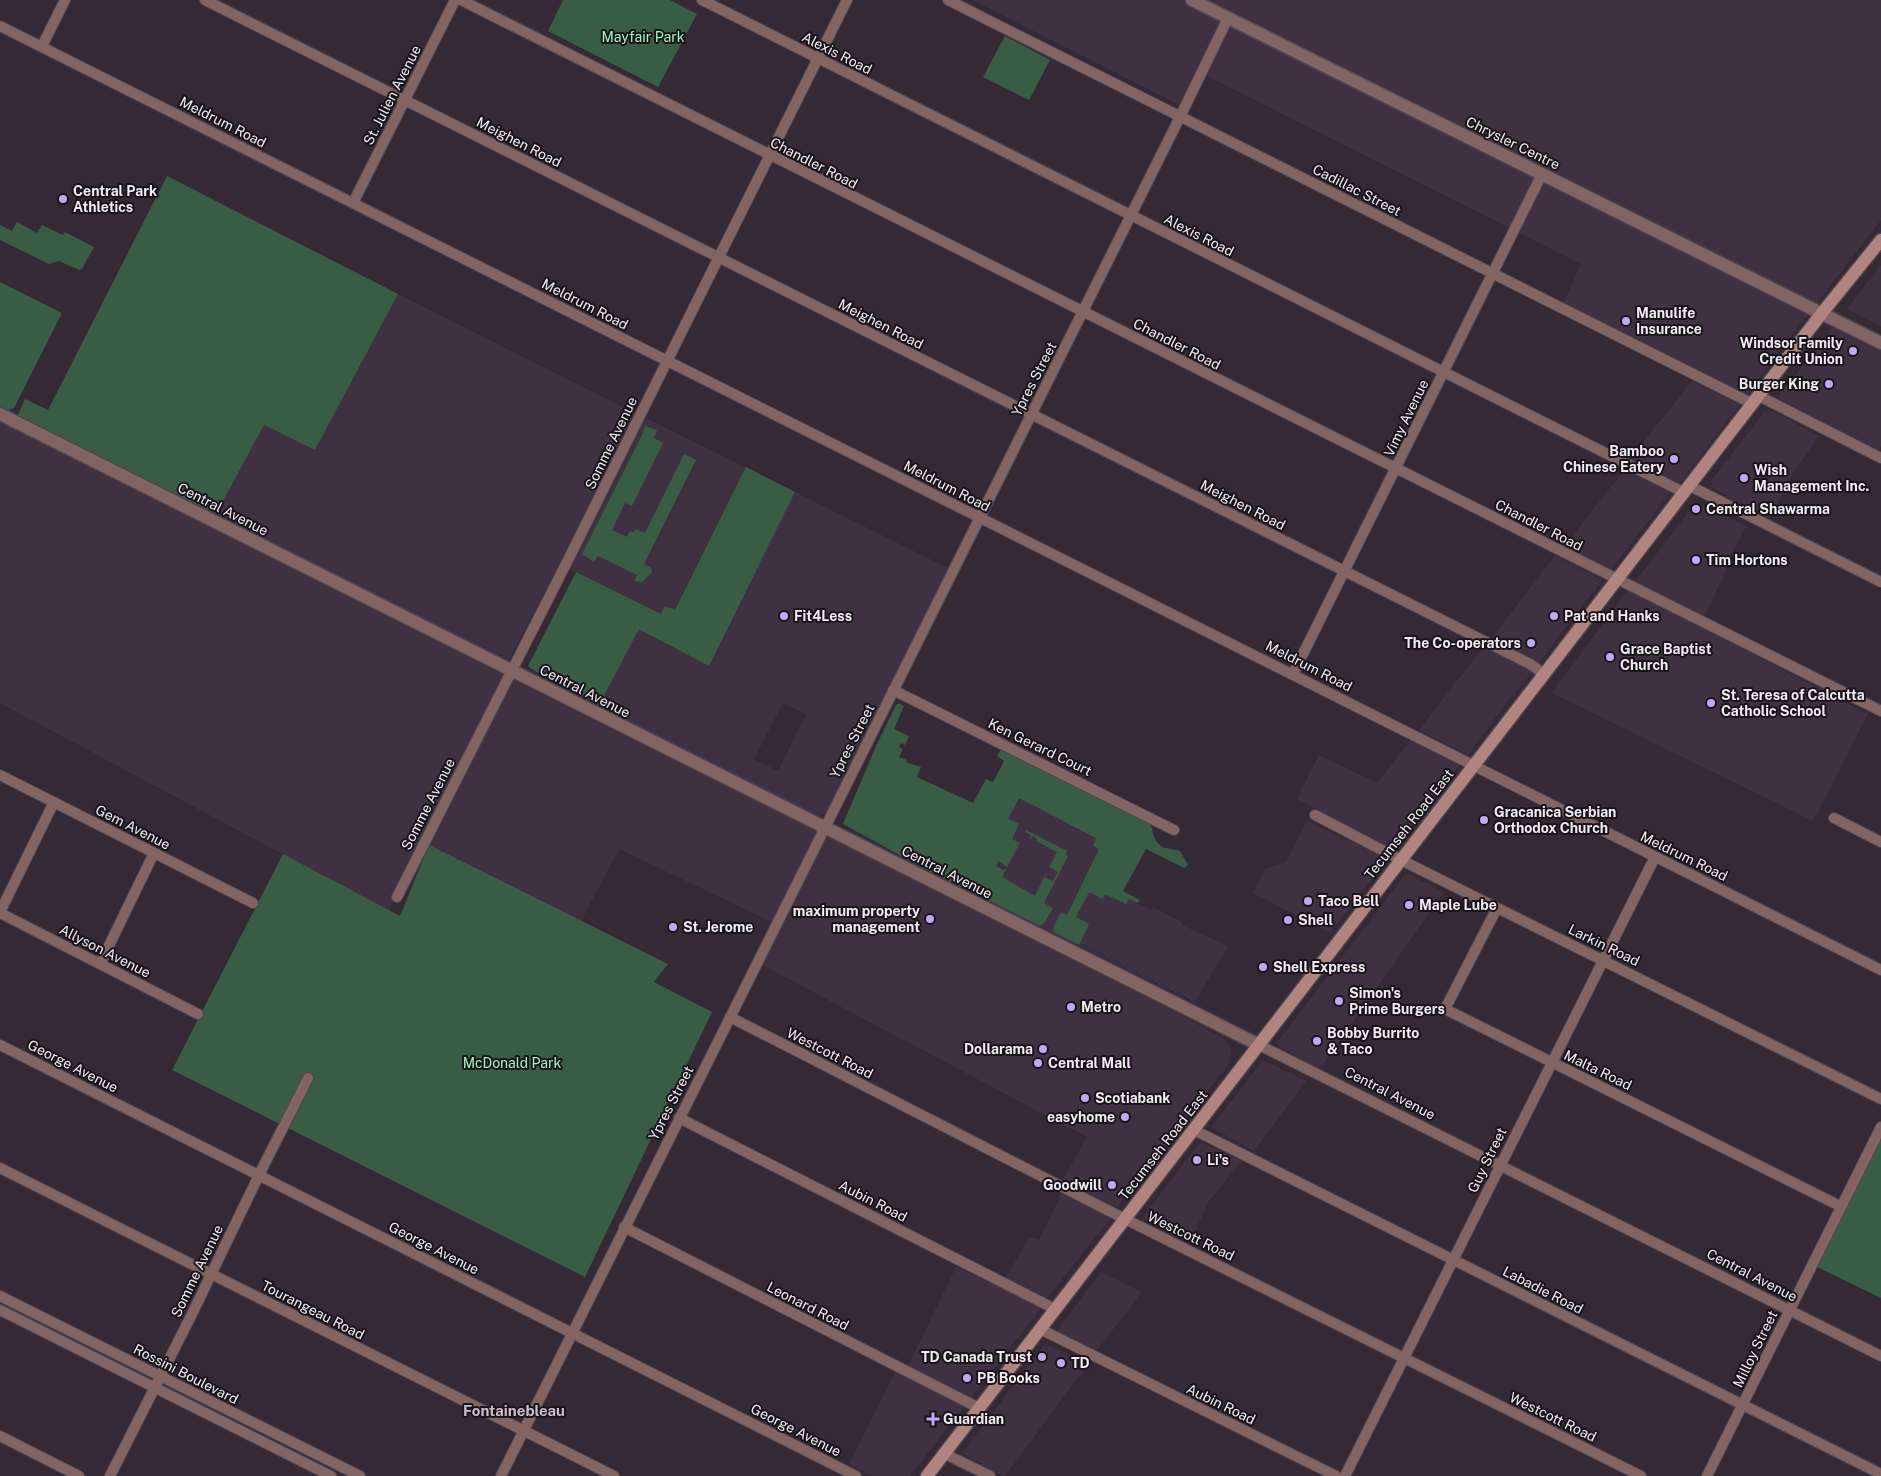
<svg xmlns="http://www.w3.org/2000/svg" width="1881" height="1476" font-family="'Public Sans',sans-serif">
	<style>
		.built { fill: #403142; fill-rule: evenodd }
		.green { fill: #395d44 }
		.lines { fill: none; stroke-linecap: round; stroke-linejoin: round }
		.minor-casing { stroke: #4f4450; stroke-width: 12 }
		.tertiary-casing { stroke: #4f4450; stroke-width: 15 }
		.secondary-casing { stroke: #4f4450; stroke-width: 15 }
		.minor { stroke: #826562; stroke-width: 10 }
		.tertiary { stroke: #826562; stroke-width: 12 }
		.secondary { stroke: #b28480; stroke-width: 12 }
		.poi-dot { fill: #bea9f5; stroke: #191419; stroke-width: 2 }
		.labels { text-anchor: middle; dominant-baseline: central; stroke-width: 4; stroke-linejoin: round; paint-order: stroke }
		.park-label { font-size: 14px; fill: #a2f5ba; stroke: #191419 }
		.street-label { font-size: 14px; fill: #f2ebf3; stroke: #191419 }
		.poi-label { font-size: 14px; font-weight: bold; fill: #f2ebf3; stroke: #191419; text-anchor: start }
		.neighbourhood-label { font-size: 15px; font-weight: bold; fill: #cdbece; stroke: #191419 }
	</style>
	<rect width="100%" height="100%" fill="#342935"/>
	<path class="built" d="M972,0h909v220l-135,175 -183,-91 18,-40 -374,-188 -18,34z
		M1881,265v62l-34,-18z
		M398,294l239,120 -128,246 -294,-144 49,-91 51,25z
		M1833,327l48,22v97l-2,4 -102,-52z
		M1692,381l48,23 -61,80 -50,-24z
		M1764,412h10l45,24 -26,37 -23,46 -58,-31 -1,-7z
		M644,417l304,151 -120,241 -2,4 -8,3 -74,-34 -151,-77 51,-99 -76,-37zM783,703l23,11 -28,57 -24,-12z
		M0,422l89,42 244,123 170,88 -114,236 -389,-208z
		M1625,469l46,23 -61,79 -47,-23z
		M1696,502l50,24 -18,36 -3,-1 1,10 -22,45 -69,-34z
		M1555,556l47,24 -63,83 -49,-23z
		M1628,590l240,124 -55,107 -261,-128z
		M1485,645l48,27 -22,25 -43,58 -49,-25z
		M512,680l599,297 115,63 5,9 -3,16 -112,144 -54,-28 25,-44 -327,-173 18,-39 -159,-76 -38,72 -152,-76z
		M1412,739l48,25 -66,86 -97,-51 22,-44 58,28z
		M1019,793l86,42 -18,42 64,33 2,-3 29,15v3l46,21 -33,56 -226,-111z
		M1307,821l81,38 -58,74 -77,-40 12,-24 21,-7z
		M1406,873l38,19 -125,178 -43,-26z
		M1263,1060l44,21 -53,70 -43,-24z
		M1200,1142l42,19 -33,40 -19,41 -48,-24z
		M1063,1191l49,26 -65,81 -41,-21 24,-40 9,3z
		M956,1267l86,40 -70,90 -64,-31z
		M1101,1272l41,20 -47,61 -38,-22z
		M1045,1344l44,19 -84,113h-3l-40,-23z
		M896,1370l69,35 -55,71h-37l-24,-12z"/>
	<path class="green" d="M563,0h107l27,14 -39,73 -110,-56z
		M1005,36l45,24 -21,40 -46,-23z
		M167,176l231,118 -83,156 -51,-25 -49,91 -198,-99 8,-18 23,11z
		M17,222l20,11 5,-8 21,10 2,-3 29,15 -12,22 -3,1 -20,-9 -10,3 -49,-24v-15l12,6z
		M0,282l62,31 -48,95 -8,3 -6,-3z
		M645,426l12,4 -3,8 9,5 -31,63 -7,-3 -13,27 15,7 3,-6 3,2 3,-4 9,4 39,-79 12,6 -52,104 7,4 1,4 -10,10 -8,-1 3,-6 -39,-19 -4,6 -12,-8 61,-121z
		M746,467l49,25 -86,174 -70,-37 -40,76 -66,-35 -5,-4 48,-94 85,42 4,-8 10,4z
		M899,703l5,3 -10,23 15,7 -4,9 -4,-2 -2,4 4,2 -4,8 8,3 -1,2 15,5 -4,10 56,26 13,-24 7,3 11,-21 -7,-5 4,-7 147,73c4,4 4,6 5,12 6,17 14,13 27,17l8,14 -4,3 -38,-19 -23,42 17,9 -2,3 -9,-4 -3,5 -21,-10 -2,5 -14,-7 -13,25 13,7 -10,21 -26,-13 1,-6 7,-14 6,3 32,-66 -6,-3 3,-8 -77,-40 -11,21 11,5 -7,15 8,4 -13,24 -9,-6 -2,5 7,4 3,-1 -4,8 33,19 9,-19 9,4 5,-9 -9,-5 8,-15 -21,-11 1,-2 -4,-3 -2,3 -2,-1 2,-3 -6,-3 1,-2 41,21 -1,4 2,1 -24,47 9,5 -8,14 -5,4 -115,-57 -82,-45 33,-78 20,-41z
		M429,845l239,119 -14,18 58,30 -127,265 -413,-207 111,-216 117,62z
		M1881,1135v163l-66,-32z"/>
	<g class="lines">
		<g class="minor-casing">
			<path id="minor" d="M205,0l1325,664 14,10
				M461,0l1420,711
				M702,0l983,493
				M948,0l805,404
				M0,26l1881,944
				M42,46l23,-46
				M353,203l102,-203
				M1759,396l122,62
				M1690,486l191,96
				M1293,674l249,-500
				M893,690l281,140
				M0,775l253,128
				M1315,815l86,45 480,239
				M1834,818l47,24
				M397,897l174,-343 276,-554
				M1497,908l-52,101 395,197
				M0,912l54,-110
				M0,913l198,101
				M100,964l54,-111
				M730,1017l395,202 516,257
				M0,1045l856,431
				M1259,1045l622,311
				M679,1118l376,191
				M1194,1130l687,344
				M0,1168l614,308
				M624,1227l355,181
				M0,1296l360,180
				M0,1310l331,166
				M1040,1329l296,147
				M0,1436l79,40
				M945,1454l45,22
				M110,1476l82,-162 67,-139 49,-97
				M501,1476l679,-1359 48,-99
				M1345,1476l310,-619
				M1707,1476l174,-349"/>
		</g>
		<g class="tertiary-casing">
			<path id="tertiary" d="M1192,0l689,343
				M0,414l1259,631"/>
		</g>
		<g class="secondary-casing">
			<path id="secondary" d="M927,1476l895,-1163 59,-73"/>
		</g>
		<use href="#minor" class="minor"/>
		<use href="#tertiary" class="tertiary"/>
		<use href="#secondary" class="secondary"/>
	</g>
	<g class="poi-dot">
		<circle cx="63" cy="199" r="5"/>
		<circle cx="1626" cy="321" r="5"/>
		<circle cx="1853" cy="351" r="5"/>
		<circle cx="1829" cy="384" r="5"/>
		<circle cx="1674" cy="459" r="5"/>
		<circle cx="1744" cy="478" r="5"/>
		<circle cx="1696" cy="509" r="5"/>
		<circle cx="1696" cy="560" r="5"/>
		<circle cx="784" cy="616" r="5"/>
		<circle cx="1554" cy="616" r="5"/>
		<circle cx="1531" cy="643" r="5"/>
		<circle cx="1610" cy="657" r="5"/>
		<circle cx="1711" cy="703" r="5"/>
		<circle cx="1484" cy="820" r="5"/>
		<circle cx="1308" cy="901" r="5"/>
		<circle cx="1409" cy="905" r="5"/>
		<circle cx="930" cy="919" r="5"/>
		<circle cx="1288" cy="920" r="5"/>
		<circle cx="673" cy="927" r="5"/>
		<circle cx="1263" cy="967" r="5"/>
		<circle cx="1339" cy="1001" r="5"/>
		<circle cx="1071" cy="1007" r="5"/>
		<circle cx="1317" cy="1041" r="5"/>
		<circle cx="1043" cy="1049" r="5"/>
		<circle cx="1038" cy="1063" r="5"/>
		<circle cx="1085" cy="1098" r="5"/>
		<circle cx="1125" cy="1117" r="5"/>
		<circle cx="1197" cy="1160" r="5"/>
		<circle cx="1112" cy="1185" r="5"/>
		<circle cx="1042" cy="1357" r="5"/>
		<circle cx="1061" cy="1363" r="5"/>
		<circle cx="967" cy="1378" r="5"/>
		<path d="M930.5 1411.5h5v5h5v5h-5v5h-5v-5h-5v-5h5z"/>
	</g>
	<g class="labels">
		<g class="park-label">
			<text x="643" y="37">Mayfair Park</text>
			<text x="512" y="1063">McDonald Park</text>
		</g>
		<g class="street-label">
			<text transform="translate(837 53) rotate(27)">Alexis Road</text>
			<text transform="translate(392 95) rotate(-63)">St. Julien Avenue</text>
			<text transform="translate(223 122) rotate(27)">Meldrum Road</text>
			<text transform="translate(519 142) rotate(27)">Meighen Road</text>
			<text transform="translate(1513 143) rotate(26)">Chrysler Centre</text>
			<text transform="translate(814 163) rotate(27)">Chandler Road</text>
			<text transform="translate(1357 190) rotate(27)">Cadillac Street</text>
			<text transform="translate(1199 235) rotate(27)">Alexis Road</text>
			<text transform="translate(585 304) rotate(27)">Meldrum Road</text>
			<text transform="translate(881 324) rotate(27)">Meighen Road</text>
			<text transform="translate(1177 344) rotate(27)">Chandler Road</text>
			<text transform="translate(1034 379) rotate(-63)">Ypres Street</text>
			<text transform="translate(1406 418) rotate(-64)">Vimy Avenue</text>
			<text transform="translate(611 443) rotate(-64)">Somme Avenue</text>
			<text transform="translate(947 486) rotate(27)">Meldrum Road</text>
			<text transform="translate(1243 505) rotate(27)">Meighen Road</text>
			<text transform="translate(223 509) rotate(27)">Central Avenue</text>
			<text transform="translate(1539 525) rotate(27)">Chandler Road</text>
			<text transform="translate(1309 666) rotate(27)">Meldrum Road</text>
			<text transform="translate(585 691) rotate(27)">Central Avenue</text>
			<text transform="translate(852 741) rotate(-63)">Ypres Street</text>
			<text transform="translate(1040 747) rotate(26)">Ken Gerard Court</text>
			<text transform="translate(428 804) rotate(-63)">Somme Avenue</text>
			<text transform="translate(1409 824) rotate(-52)">Tecumseh Road East</text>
			<text transform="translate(133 827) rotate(27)">Gem Avenue</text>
			<text transform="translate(1684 856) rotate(26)">Meldrum Road</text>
			<text transform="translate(947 872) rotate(27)">Central Avenue</text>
			<text transform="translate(1604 945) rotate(26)">Larkin Road</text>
			<text transform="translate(105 951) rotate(27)">Allyson Avenue</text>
			<text transform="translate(830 1053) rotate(27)">Westcott Road</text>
			<text transform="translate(73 1066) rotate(27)">George Avenue</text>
			<text transform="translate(1598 1070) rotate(26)">Malta Road</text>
			<text transform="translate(1390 1093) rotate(27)">Central Avenue</text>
			<text transform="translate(671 1103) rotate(-63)">Ypres Street</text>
			<text transform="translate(1163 1145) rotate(-52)">Tecumseh Road East</text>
			<text transform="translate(1487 1160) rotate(-64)">Guy Street</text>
			<text transform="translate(873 1201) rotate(27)">Aubin Road</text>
			<text transform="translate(1191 1236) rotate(26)">Westcott Road</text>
			<text transform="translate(434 1248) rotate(27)">George Avenue</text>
			<text transform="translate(197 1271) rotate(-64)">Somme Avenue</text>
			<text transform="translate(1752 1275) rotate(27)">Central Avenue</text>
			<text transform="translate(1543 1290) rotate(27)">Labadie Road</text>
			<text transform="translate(808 1306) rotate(27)">Leonard Road</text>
			<text transform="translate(313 1310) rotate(27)">Tourangeau Road</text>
			<text transform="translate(1755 1349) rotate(-64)">Milloy Street</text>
			<text transform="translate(186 1374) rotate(27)">Rossini Boulevard</text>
			<text transform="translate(1221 1404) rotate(26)">Aubin Road</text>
			<text transform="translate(1553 1417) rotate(26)">Westcott Road</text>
			<text transform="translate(796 1430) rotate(27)">George Avenue</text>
		</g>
		<g class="poi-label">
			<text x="73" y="191">Central Park<tspan x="73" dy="16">Athletics</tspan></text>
			<text x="1636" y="313">Manulife<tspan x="1636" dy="16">Insurance</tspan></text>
			<text x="1843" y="343" text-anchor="end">Windsor Family<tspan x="1843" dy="16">Credit Union</tspan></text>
			<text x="1819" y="384" text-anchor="end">Burger King</text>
			<text x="1664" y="451" text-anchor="end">Bamboo<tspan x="1664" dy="16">Chinese Eatery</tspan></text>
			<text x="1754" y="470">Wish<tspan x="1754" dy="16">Management Inc.</tspan></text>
			<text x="1706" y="509">Central Shawarma</text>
			<text x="1706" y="560">Tim Hortons</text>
			<text x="794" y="616">Fit4Less</text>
			<text x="1564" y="616">Pat and Hanks</text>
			<text x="1521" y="643" text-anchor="end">The Co-operators</text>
			<text x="1620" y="649">Grace Baptist<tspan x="1620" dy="16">Church</tspan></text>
			<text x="1721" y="695">St. Teresa of Calcutta<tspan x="1721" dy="16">Catholic School</tspan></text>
			<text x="1494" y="812">Gracanica Serbian<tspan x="1494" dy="16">Orthodox Church</tspan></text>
			<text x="1318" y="901">Taco Bell</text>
			<text x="1419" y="905">Maple Lube</text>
			<text x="920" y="911" text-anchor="end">maximum property<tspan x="920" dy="16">management</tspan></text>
			<text x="1298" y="920">Shell</text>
			<text x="683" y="927">St. Jerome</text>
			<text x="1273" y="967">Shell Express</text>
			<text x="1349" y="993">Simon's<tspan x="1349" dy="16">Prime Burgers</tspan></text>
			<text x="1081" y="1007">Metro</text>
			<text x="1327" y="1033">Bobby Burrito<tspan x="1327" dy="16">&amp; Taco</tspan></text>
			<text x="1033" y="1049" text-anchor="end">Dollarama</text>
			<text x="1048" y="1063">Central Mall</text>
			<text x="1095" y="1098">Scotiabank</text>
			<text x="1115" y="1117" text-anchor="end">easyhome</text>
			<text x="1207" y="1160">Li's</text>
			<text x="1102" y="1185" text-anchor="end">Goodwill</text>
			<text x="1032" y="1357" text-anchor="end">TD Canada Trust</text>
			<text x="1071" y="1363">TD</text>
			<text x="977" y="1378">PB Books</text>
			<text x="943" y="1419">Guardian</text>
		</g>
		<g class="neighbourhood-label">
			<text x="514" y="1410">Fontainebleau</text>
		</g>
	</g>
</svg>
